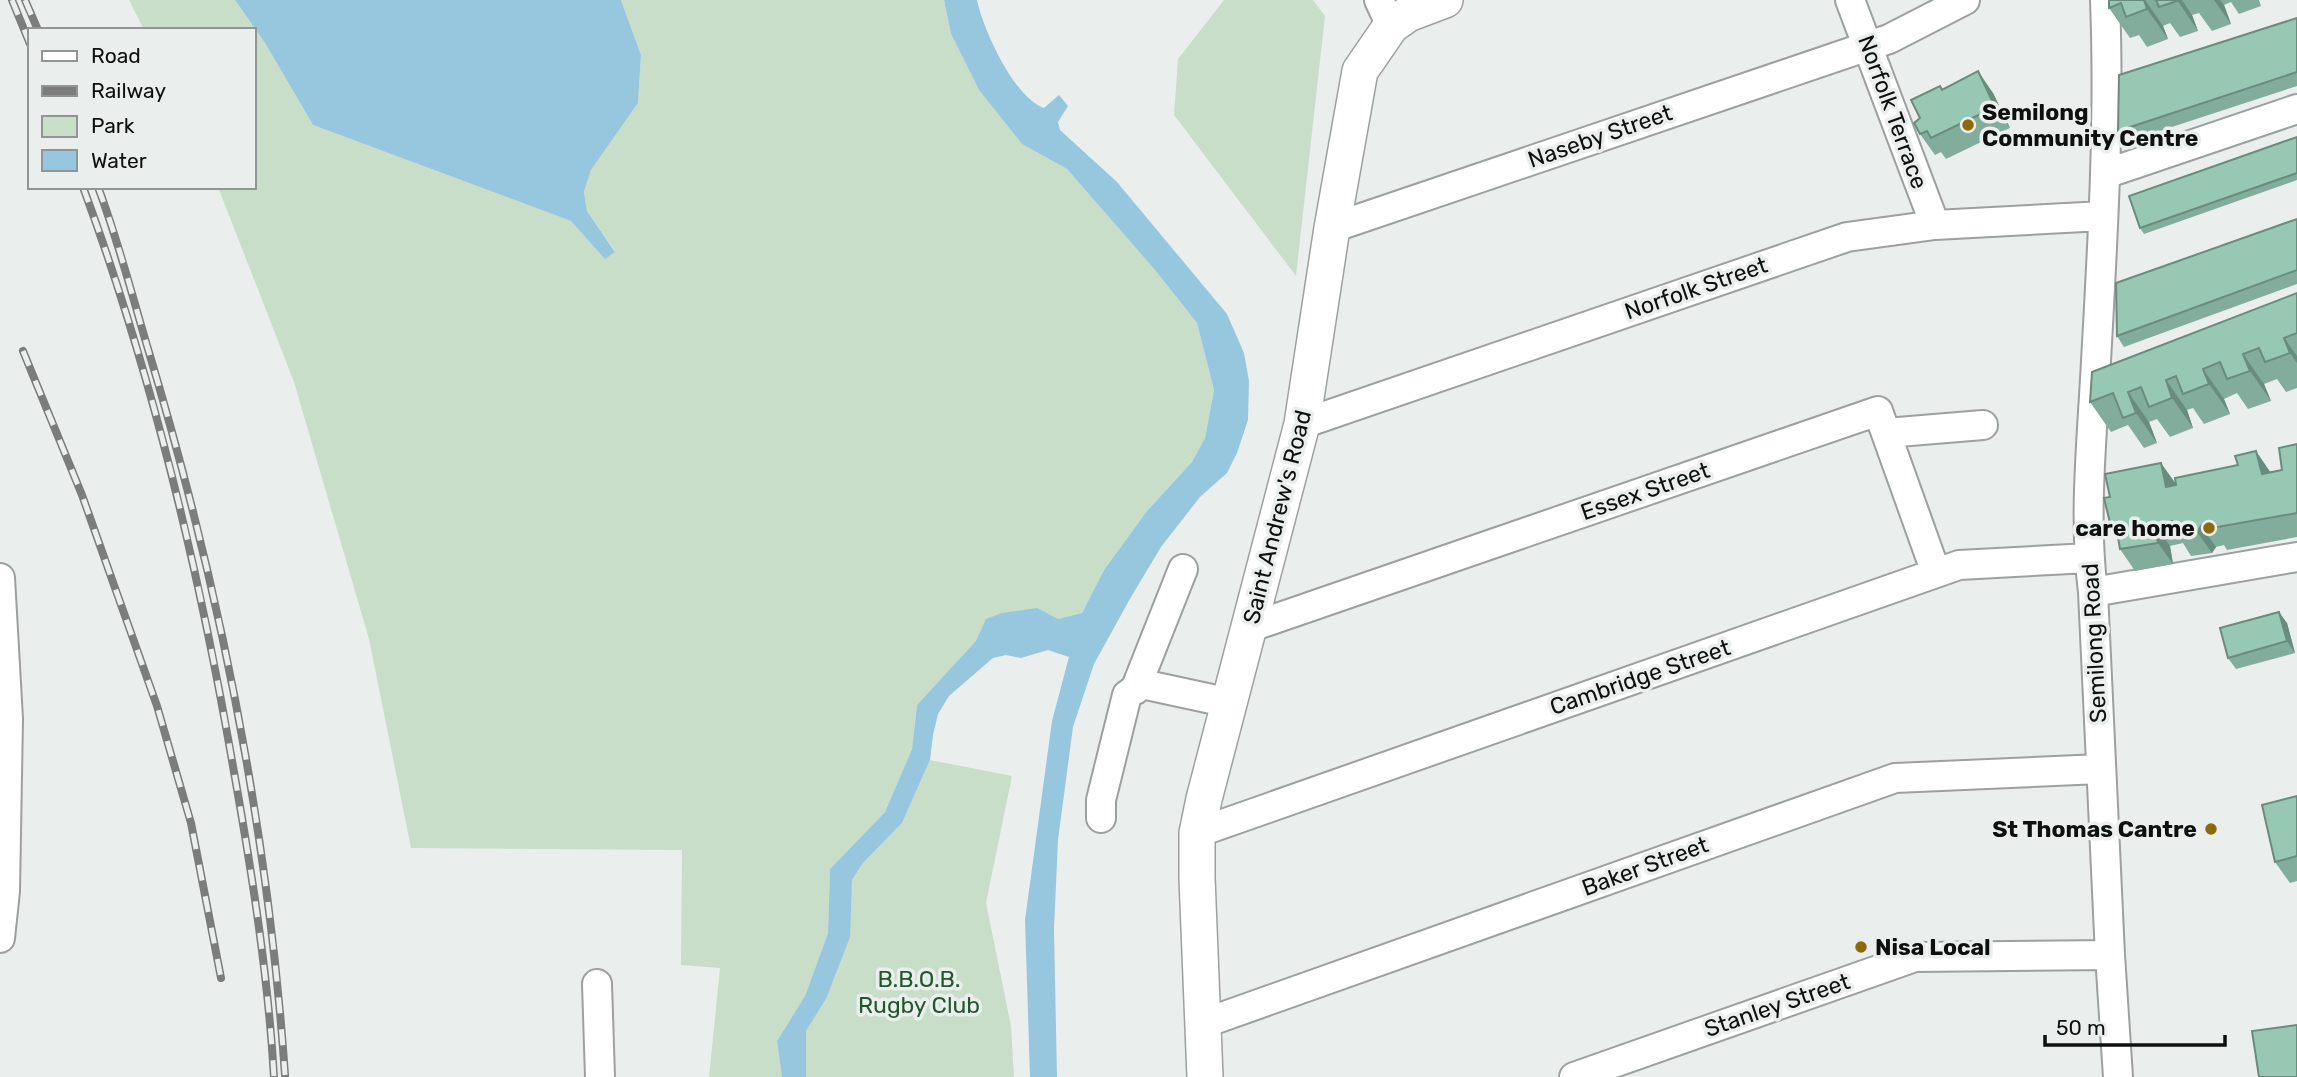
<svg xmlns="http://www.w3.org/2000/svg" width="2297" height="1077" font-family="Rubik,sans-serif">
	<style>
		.green { fill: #c8dec9 }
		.water { fill: #97c7de }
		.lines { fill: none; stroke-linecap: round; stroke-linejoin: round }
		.minor-casing { stroke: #9ca0a0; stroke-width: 32 }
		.major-casing { stroke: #9ca0a0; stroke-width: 38 }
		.minor { stroke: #fff; stroke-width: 28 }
		.major { stroke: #fff; stroke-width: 35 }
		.rail-casing { stroke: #7a7d7c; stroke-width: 8 }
		.rail { stroke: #eaefee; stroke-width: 5; stroke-dasharray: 16; stroke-linecap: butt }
		.wall { fill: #82ac9b }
		.shaded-wall { fill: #6a8c7e }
		.building { fill: #97c8b4; stroke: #6a8c7e; stroke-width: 2 }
		.poi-dot { fill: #8b6a0b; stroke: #eaefee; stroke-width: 2.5 }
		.labels { text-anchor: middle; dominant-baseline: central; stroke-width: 7; stroke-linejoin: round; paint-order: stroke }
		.street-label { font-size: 23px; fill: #0e0f0f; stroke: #eaefee }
		.poi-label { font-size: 23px; font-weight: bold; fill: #0e0f0f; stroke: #eaefee; text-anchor: start }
		.park-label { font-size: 23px; fill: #23572c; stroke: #eaefee }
	</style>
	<rect width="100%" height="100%" fill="#eaefee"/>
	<path class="green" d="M129,0h106l30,43 48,82 258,96 34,37 10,-7 -28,-40 -3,-19 7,-22 47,-67 3,-48 -20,-55h323l7,34 28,56 43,54 45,25 88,101 42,53 17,67 -9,48 -13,24 -45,49 -43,59 -22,43 -105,28 -60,64 -5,44 -27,63 -55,57 -2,64 -23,63 -28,45 5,36h-73l11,-109 -39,-3 1,-115 -271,-2 -42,-209 -75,-257 -76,-195h36v-157h-110z
		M1224,0h89l12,16 -29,260 -122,-161 4,-56z
		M930,760l82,16 -26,127 25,123 3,51h-208v-46l20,-32 24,-96 2,-23 11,-17 39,-40z"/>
	<path class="water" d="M235,0h386l20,55 -3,48 -47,67 -7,22 3,19 28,41 -10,7 -34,-38 -258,-96 -48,-82z
		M944,0h33c6,29 37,98 67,108l15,-13 9,11 -10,16 2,8 57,52 110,132 17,39 5,28 -1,39 -11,33 -10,20 -27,24 -39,50 -30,50 -37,67 -21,63 -15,113 -4,89 3,148h-27l-5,-157 27,-199 17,-64 -21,-7 -27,8 -15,-3 -13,3 -44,38 -11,18 -5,21 -3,25 -28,63 -39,40 -11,17 -2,57 -24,62 -20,32v46h-24l-5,-36 28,-45 23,-63 2,-64 55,-57 27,-63 5,-44 59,-64 10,-22 16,-6 35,-5 21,11 24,-6 22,-43 43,-59 45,-49 13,-24 9,-48 -17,-67 -42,-53 -88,-101 -45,-25 -43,-54 -28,-56z"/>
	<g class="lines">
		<g class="minor-casing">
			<path id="minor" d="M1379,0l12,26
				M1850,0l85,225
				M2105,0c5,126 -3,253 -10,379 -4,71 -11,142 -2,213l17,363 8,122
				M2105,174l192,-65
				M1332,228l557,-189 76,-39
				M1302,424l545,-187 88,-12 168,-9
				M1886,433l97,-8
				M0,578l8,141 -3,172 -5,47
				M2093,592l204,-35
				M1251,627l627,-216 58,162
				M1135,690l48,-121
				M1101,818v-18l26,-105 15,-11 88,19
				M1197,833l762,-268 130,-7
				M597,984l3,93
				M1202,1024l693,-246 205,-9
				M1574,1077l341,-120 195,-2"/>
		</g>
		<g class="major-casing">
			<path id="major" d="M1205,1077l-8,-199v-45l7,-34 98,-375 30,-196 28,-157 31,-45 17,-12 37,-14"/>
		</g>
		<use href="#minor" class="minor"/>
		<use href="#major" class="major"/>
		<g class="rail-casing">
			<path id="rail" d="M12,0l18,44
				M25,0l13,30
				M83,187c70,189 117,387 151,585 18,101 34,203 40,305
				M98,187c20,53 34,108 50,162 71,236 120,480 137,726
				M23,351l59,144 75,211 34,117 30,155"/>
		</g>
		<use href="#rail" class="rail"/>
	</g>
	<path class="wall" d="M2109,0h150l2,6 -22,8 -8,-12 -7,3 7,19 -19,7 -13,-18 -7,2 6,16 -18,6 -10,-14 -7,3 5,13 -21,8 -8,-12 -9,3 -21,-30z
		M2297,18v68l-171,56 -8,-11z
		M1940,86l3,3 50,4 17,35 -64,31 -5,-7 -6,3 -15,-21v-16z
		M2297,137v43l-153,54 -4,-6z
		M2297,219v65l-173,63 -7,-11z
		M2297,293v95l-11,4 -9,-13 -13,5 7,17 -23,8 -11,-16 -13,6 6,15 -26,10 -11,-16 -6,2 6,18 -23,9 -13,-18 -8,3 8,21 -13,5 -16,-23 -17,7 -21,-30z
		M2297,444v93l-70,13 -3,-5 -8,2 -4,6 -21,3 -8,-13 -13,3 3,18 -38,7 -15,-22 -1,-7 -7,-11 64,-46 106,-15z
		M2287,623l8,30 -59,16 -8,-11z
		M2297,796v85l-7,2 -15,-21z"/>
	<path class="shaded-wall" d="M2144,0h1l18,26 5,13 -21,-30z
		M2177,0h5l10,15 6,16z
		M2214,0h6l4,5 7,19z
		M1978,71l15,22 17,35 -15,-21z
		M2284,338l13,18v7l-7,-10z
		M2243,354l21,30 7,17 -21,-30z
		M2203,369l21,30 6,15 -21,-30z
		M2166,380l21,30 6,18 -21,-30z
		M2128,392l21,30 8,21 -21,-30z
		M2256,451l15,22 -9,1z
		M2161,463l15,21 5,25 -15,-22z
		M2155,525l15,21 3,18 -15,-21z
		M2201,526l15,21 -4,6 -15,-21z
		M2279,612l8,11 8,30 -8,-12z"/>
	<path class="building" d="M2109,0h35l3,9 -21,8 -5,-14 -12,5z
		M2156,0h21v1l-18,6z
		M2297,18v54l-179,59 1,-56z
		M1978,71l17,36 -64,31 -4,-7 -7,3 -6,-11 6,-5 -9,-18 29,-14 2,4z
		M2297,137v36l-157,55 -11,-32z
		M2297,219v51l-180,66 -1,-53z
		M2297,293v40l-13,5 6,15 -25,9 -6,-14 -16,6 7,17 -23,8 -7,-17 -17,7 6,15 -26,10 -7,-18 -10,4 6,18 -23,9 -8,-20 -13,5 8,21 -13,5 -10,-25 -23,9 2,-30z
		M2297,444v69l-85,15 -2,-4 -9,2 -4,6 -21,3 -4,-14 -17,4 3,18 -38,6 -3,-18h-5l-8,-33 6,-1 -5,-23 56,-11 5,24 10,-2 -1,-7 63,-13 -3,-9 21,-5 6,23 20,-4 -3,-22z
		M2279,612l8,29 -59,17 -8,-30z
		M2297,796v60l-22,6 -13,-57z
		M2297,1025v52h-38l-7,-46z"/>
	<g class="poi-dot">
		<circle cx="1968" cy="125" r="7"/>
		<circle cx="2209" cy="528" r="7"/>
		<circle cx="2211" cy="829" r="7"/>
		<circle cx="1861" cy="947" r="7"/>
	</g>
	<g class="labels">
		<g class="street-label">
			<text transform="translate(1893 112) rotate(70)">Norfolk Terrace</text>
			<text transform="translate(1600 136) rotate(-19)">Naseby Street</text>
			<text transform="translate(1696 288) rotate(-19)">Norfolk Street</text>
			<text transform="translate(1645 491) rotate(-19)">Essex Street</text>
			<text transform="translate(1277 517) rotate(-76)">Saint Andrew's Road</text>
			<text transform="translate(2094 643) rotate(-93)">Semilong Road</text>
			<text transform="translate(1640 677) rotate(-19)">Cambridge Street</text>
			<text transform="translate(1645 866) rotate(-20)">Baker Street</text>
			<text transform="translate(1777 1005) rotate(-19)">Stanley Street</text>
		</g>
		<g class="poi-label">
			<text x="1982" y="112">Semilong<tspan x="1982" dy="26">Community Centre</tspan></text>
			<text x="2195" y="528" text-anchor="end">care home</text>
			<text x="2197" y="829" text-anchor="end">St Thomas Cantre</text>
			<text x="1875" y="947">Nisa Local</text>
		</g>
		<g class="park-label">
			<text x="919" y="979">B.B.O.B.<tspan x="919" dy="26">Rugby Club</tspan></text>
		</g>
	</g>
	<rect x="28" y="28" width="228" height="161" fill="#eaefee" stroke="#929595" stroke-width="2"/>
	<rect x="42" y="51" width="35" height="10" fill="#ffffff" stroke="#929595" stroke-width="2"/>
	<text x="91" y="63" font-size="21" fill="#0e0f0f">Road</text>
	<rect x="42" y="86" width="35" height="10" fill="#7a7d7c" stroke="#929595" stroke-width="2"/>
	<text x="91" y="98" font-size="21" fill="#0e0f0f">Railway</text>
	<rect x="42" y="116" width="35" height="21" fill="#c8dec9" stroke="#929595" stroke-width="2"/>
	<text x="91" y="133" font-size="21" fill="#0e0f0f">Park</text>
	<rect x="42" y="150" width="35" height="21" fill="#97c7de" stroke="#929595" stroke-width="2"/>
	<text x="91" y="168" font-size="21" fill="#0e0f0f">Water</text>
	<path d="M2045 1035v10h180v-10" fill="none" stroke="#0e0f0f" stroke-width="3.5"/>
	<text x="2056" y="1035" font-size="21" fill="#0e0f0f" stroke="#eaefee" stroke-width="5" paint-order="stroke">50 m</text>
</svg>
